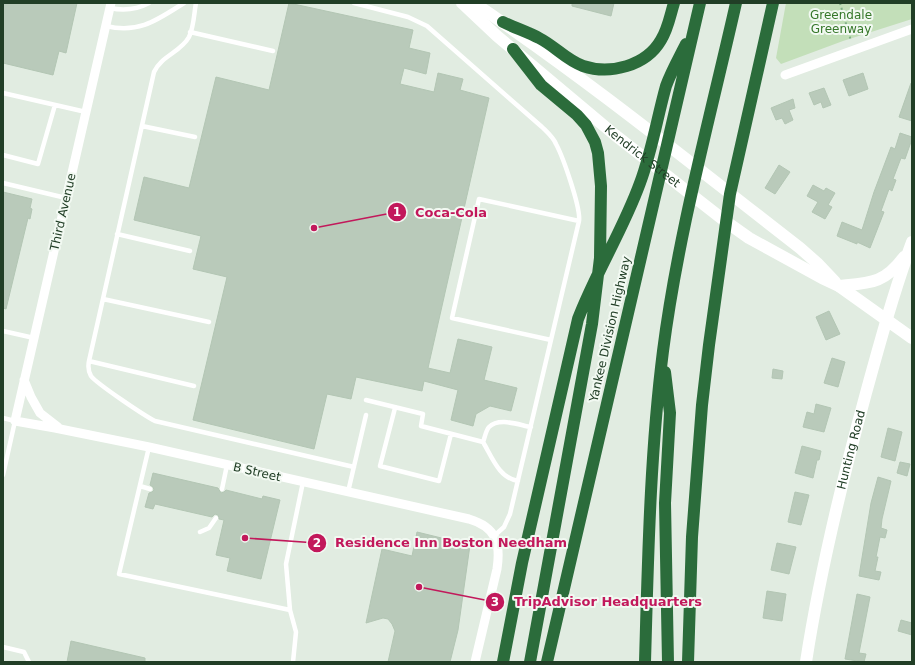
<svg xmlns="http://www.w3.org/2000/svg" width="915" height="665" font-family="'DejaVu Sans',sans-serif">
	<style>
		.green { fill: #c3dfb9 }
		.building { fill: #b9caba; stroke: #b3c6b4 }
		.lines { fill: none; stroke-linecap: round; stroke-linejoin: round }
		.path { stroke: #80b187; stroke-width: 2; stroke-dasharray: 2 3; stroke-linecap: butt }
		.lane { stroke: #fff; stroke-width: 4.5 }
		.street { stroke: #fff; stroke-width: 9 }
		.secondary { stroke: #fff; stroke-width: 12 }
		.highway { stroke: #2b6c3b; stroke-width: 12 }
		.labels { text-anchor: middle; dominant-baseline: central; stroke-width: 4; stroke-linejoin: round; paint-order: stroke }
		.park-label { font-size: 12px; fill: #357729; stroke: #f2f9f2 }
		.street-label { font-size: 12px; fill: #213e26; stroke: #f2f9f2 }
		.leader { fill: none; stroke: #c2185b; stroke-width: 1.5 }
		.callout-dot { fill: #c2185b; stroke: #f2f9f2; stroke-width: 1.5 }
		.mark-label { font-size: 12px; text-anchor: middle; font-weight: bold; fill: #fff }
		.callout-label { font-size: 13px; text-anchor: middle; font-weight: bold; fill: #c2185b; stroke: #f2f9f2; stroke-width: 4; stroke-linejoin: round; paint-order: stroke }
	</style>
	<rect width="100%" height="100%" fill="#e1ece1"/>
	<path class="green" d="M786,3h126v16l-69,22 -62,23 -5,-6z"/>
	<path class="building" d="M3,3h74l-11,50 -7,-2 -6,24 -50,-12z
		M289,3l124,27 -4,18 21,5 -4,21 -22,-6 -4,16 34,8 4,-19 25,6 -3,11 29,8 -61,270 22,5 8,-34 34,8 -8,33 33,8 -6,23 -21,-5 -14,8 -3,12 -22,-6 7,-30 -34,-9 -2,10 -66,-14 -5,22 -24,-5 -13,55 -121,-29 34,-143 -34,-8 8,-33 -67,-16 10,-43 45,11 27,-111 53,13z
		M572,3h42l-3,13 -39,-10z
		M863,73l5,16 -19,7 -6,-16z
		M911,83l1,1v37l-13,-4z
		M824,88l7,17 -8,3 -2,-6 -7,3 -5,-12z
		M793,99l2,9 -6,2 4,10 -8,4 -3,-6 -6,2 -5,-12z
		M900,133l12,4v2l-7,20 -4,-1 -8,21 3,1 -4,11 -3,-2 -8,22 3,1 -14,36 -13,-6v2l-20,-8 5,-14 20,8 12,-38 17,-45 4,2z
		M779,165l11,7 -15,22 -10,-6z
		M813,185l11,6 2,-3 9,5 -7,12 4,2 -7,12 -13,-7 6,-10 -11,-6z
		M3,192l29,7 -2,9 2,1 -2,10 -2,-1 -22,91 -3,-1z
		M829,311l11,23 -14,6 -10,-23z
		M832,358l13,4 -7,25 -14,-4z
		M773,369l10,2 -1,8 -10,-1z
		M816,404l15,4 -7,24 -21,-5 4,-15 7,2z
		M888,428l14,4 -7,29 -14,-4z
		M802,446l19,5 -2,9h-2l-4,18 -18,-5z
		M900,462l10,2 -3,12 -10,-3z
		M153,473l65,15 3,5 3,-1 2,-2 36,9 1,-3 17,4 -19,79 -34,-8 3,-13 -14,-3 8,-35 -5,-1 -1,-4 -3,-1 -3,3 -57,-13 -2,5 -8,-2 4,-14 3,-1 2,-2 -1,-3 -3,-2z
		M878,477l13,4 -9,38 -1,9 6,2 -2,8 -5,-1 -4,20h2l-3,14 6,1 -2,8 -20,-4 12,-73z
		M795,492l14,3 -8,30 -13,-3z
		M417,532l53,13 -12,85 -8,32h-62l7,-31 -3,-7 -4,-5 -5,-1 -17,5 16,-74 30,7z
		M777,543l19,4 -7,27 -18,-4z
		M767,591l19,3 -4,27 -19,-3z
		M857,594l13,3 -11,56 7,1 -2,8 -19,-3z
		M901,620l11,3v12l-14,-4z
		M71,641l74,17v4h-78z"/>
	<g class="lines">
		<path class="path" d="M840,3l11,38"/>
		<path class="lane" d="M196,3c-2,10 -2,24 -7,34 -8,15 -28,19 -35,35l-65,289c-1,5 -1,10 2,15 6,8 54,40 64,45l199,46
			M354,3l54,14 19,9 115,101c5,5 11,10 14,17 7,13 25,64 23,77l-69,293 -6,13 -10,9
			M110,8c14,3 26,2 39,-5
			M106,26c33,8 51,-6 78,-23
			M190,32l83,19
			M3,93l83,19
			M142,126l53,11
			M3,155l35,9 17,-59
			M3,183l63,15
			M117,234l73,17
			M103,299l106,23
			M3,331l31,7
			M551,340l-99,-22 27,-119 100,22
			M89,361l105,25
			M366,400l57,14 -2,12 62,16
			M395,408l-15,58 59,15 12,-47
			M3,418l12,3 -12,54
			M149,447l-30,127 171,36 -4,-46 17,-82
			M518,481c-19,-3 -26,-24 -35,-39 2,-5 3,-12 6,-15 10,-10 30,-2 42,0
			M140,486l10,3
			M222,489l5,-24
			M348,492l18,-77
			M200,532l9,-4 7,-10
			M290,610l6,22 -3,30
			M3,647l21,5 5,10"/>
		<path class="street" d="M111,3l-96,418 40,7 94,19 320,72c27,8 32,24 28,50l-22,93
			M785,75l127,-46
			M24,380l7,17 9,16 18,14"/>
		<g class="secondary">
			<path id="s1" d="M462,3l35,33 118,99 110,86 24,17 73,40 17,8 73,52"/>
			<path d="M474,3c113,76 219,162 326,245l17,15 18,19"/>
			<path d="M839,286c31,-3 45,-2 65,-29"/>
			<path id="s2" d="M806,662c14,-91 36,-181 60,-269 14,-51 28,-102 46,-151"/>
		</g>
		<path class="highway" d="M503,22c12,6 25,10 36,16 16,8 27,22 44,28 27,9 63,0 78,-26 7,-11 9,-24 13,-37
			M513,49l28,36 36,30 9,10 9,17 3,11 3,33 -1,72 -8,66 -62,338
			M665,372l5,41 -5,90 3,159
			M503,662l19,-99 56,-244c18,-47 45,-89 62,-136 12,-32 17,-65 26,-97 5,-14 13,-28 20,-42
			M547,662l153,-659
			M645,662c3,-104 5,-208 18,-311 15,-117 47,-233 73,-348
			M688,662l4,-125 10,-132 7,-60 21,-151 43,-191"/>
	</g>
	<g class="labels">
		<g class="park-label">
			<text x="841" y="15">Greendale<tspan x="841" dy="14">Greenway</tspan></text>
		</g>
		<g class="street-label">
			<text stroke="none"><textPath href="#s1" startOffset="237">Kendrick Street</textPath></text>
			<text transform="translate(63 212) rotate(-77)">Third Avenue</text>
			<text transform="translate(610 329) rotate(-77)">Yankee Division Highway</text>
			<text stroke="none"><textPath href="#s2" startOffset="217">Hunting Road</textPath></text>
			<text transform="translate(257 472) rotate(13)">B Street</text>
		</g>
	</g>
	<path class="leader" d="M314 228L397 212M245 538L317 543M419 587L495 602"/>
	<g class="callout-dot">
		<circle cx="314" cy="228" r="4"/>
		<circle cx="245" cy="538" r="4"/>
		<circle cx="419" cy="587" r="4"/>
		<circle cx="397" cy="212" r="10"/>
		<circle cx="317" cy="543" r="10"/>
		<circle cx="495" cy="602" r="10"/>
	</g>
	<g class="mark-label">
		<text x="397" y="216">1</text>
		<text x="317" y="547">2</text>
		<text x="495" y="606">3</text>
	</g>
	<g class="callout-label">
		<text x="451" y="217">Coca-Cola</text>
		<text x="451" y="547">Residence Inn Boston Needham</text>
		<text x="608" y="606">TripAdvisor Headquarters</text>
	</g>
	<rect width="915" height="665" fill="none" stroke="#213e26" stroke-width="8"/>
</svg>
